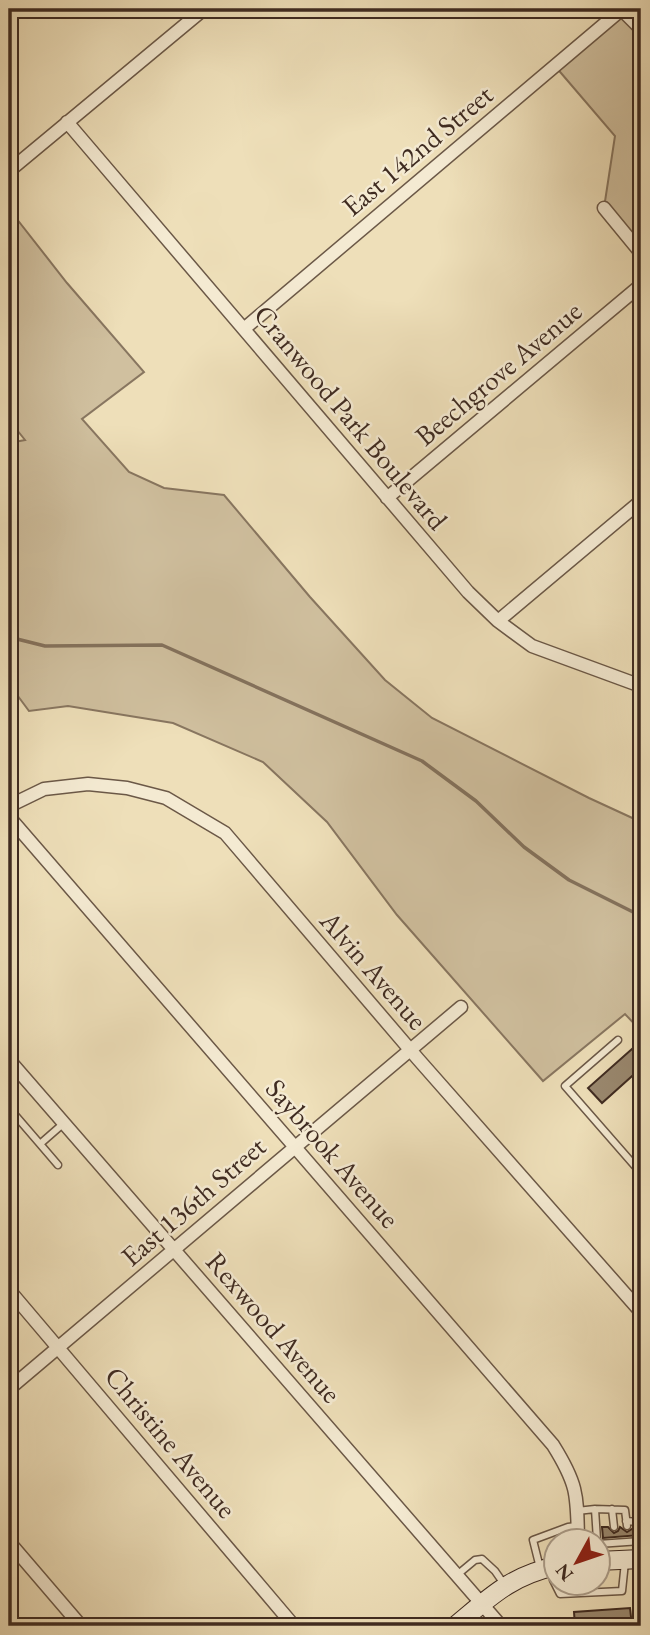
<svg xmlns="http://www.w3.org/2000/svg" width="650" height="1635" font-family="'EB Garamond',serif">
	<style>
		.green { fill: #d0c09f; stroke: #887660; stroke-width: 2 }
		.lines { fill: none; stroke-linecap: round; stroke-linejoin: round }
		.stream { stroke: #84725d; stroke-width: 3.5 }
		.building { fill: #9a8970; stroke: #3f2b21; stroke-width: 2 }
		.lane-casing { stroke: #6b5847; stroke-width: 9 }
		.street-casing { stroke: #6b5847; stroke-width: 15 }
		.secondary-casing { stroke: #3f2b21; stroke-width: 20 }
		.lane { stroke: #f4ead2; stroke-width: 6 }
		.street { stroke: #f4ead2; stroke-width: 12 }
		.secondary { stroke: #f4ead2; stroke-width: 18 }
		.labels { text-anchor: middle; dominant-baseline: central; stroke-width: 5; stroke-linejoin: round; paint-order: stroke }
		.street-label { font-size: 28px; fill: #3f2b21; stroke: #f4ead2 }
	</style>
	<rect width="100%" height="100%" fill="#eedfb9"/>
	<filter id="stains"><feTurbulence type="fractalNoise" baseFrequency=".00286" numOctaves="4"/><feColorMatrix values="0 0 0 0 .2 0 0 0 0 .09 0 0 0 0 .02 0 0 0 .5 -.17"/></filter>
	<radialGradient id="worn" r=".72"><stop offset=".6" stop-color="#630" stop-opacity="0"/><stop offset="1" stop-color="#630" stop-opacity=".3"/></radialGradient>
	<path class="green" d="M621,10l20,19v224l-37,-45 11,-72 -60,-70z
		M9,209l58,74 77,89 -62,47 47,53 35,16 60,7 86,102 75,83 47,38 157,80 52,24v209l-16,-17 -82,67 -146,-166 -70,-93 -64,-60 -90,-39 -105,-17 -39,5 -20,-27v-241l16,-3 -16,-20z"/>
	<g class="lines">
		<path class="stream" d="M9,637l36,9 117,-1 260,116 54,40 48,46 45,33 72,36"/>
	</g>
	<path class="building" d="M641,1041v27l-39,35 -14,-15z
		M602,1527h6l6,6 4,-2 2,-4 7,5 8,-5 6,8 -38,3z
		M630,1608l2,18h-57l-1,-14z"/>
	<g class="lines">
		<g class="lane-casing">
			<path id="lane" d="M618,1040l-53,46 76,87
				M9,1108l31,36 24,-21
				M40,1144l18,21
				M595,1509l30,1 2,16
				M612,1509l2,18
				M577,1511l18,-2 2,31
				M626,1521l14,1 1,5
				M598,1544l43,-3
				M540,1568l-7,-28 35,-13 9,-1
				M553,1569v11l7,14 62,-3 3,-29
				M457,1575l18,-15 7,-1 13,12 9,13"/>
		</g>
		<g class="street-casing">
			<path id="street" d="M621,9l20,20
				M67,122l401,470 30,29 34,25 109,40
				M9,171l195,-162
				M604,208l37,45
				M245,328l376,-318
				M387,498l254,-213
				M498,621l143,-120
				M9,806l35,-17 44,-5 39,4 39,10 59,35 193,226 223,253
				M9,817l544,628c25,40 24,50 25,95
				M9,1060l492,566
				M9,1290l285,336
				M9,1389l452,-382
				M9,1542l72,84"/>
		</g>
		<g class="secondary-casing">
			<path id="secondary" d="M598,1561l43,-2
				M455,1626c34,-28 55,-50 101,-60"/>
		</g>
		<use href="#lane" class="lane"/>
		<use href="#street" class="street"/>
		<use href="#secondary" class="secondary"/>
	</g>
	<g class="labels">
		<g class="street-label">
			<text transform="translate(417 150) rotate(-40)">East 142nd Street</text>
			<text transform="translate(498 373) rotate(-40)">Beechgrove Avenue</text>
			<text transform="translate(351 417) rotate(50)">Cranwood Park Boulevard</text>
			<text transform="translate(374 970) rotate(49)">Alvin Avenue</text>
			<text transform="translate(333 1153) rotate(49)">Saybrook Avenue</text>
			<text transform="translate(193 1201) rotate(-41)">East 136th Street</text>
			<text transform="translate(274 1327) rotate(49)">Rexwood Avenue</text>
			<text transform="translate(171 1442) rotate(50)">Christine Avenue</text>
		</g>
	</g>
	<rect width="650" height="1635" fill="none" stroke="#eedfb9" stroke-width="35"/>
	<rect x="10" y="10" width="629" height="1614" fill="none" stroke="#3f2b21" stroke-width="3.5"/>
	<rect x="18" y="18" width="615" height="1600" fill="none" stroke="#3f2b21" stroke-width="2"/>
	<g transform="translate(577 1562) rotate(230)"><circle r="33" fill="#f4ead2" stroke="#ac9e8b" stroke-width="2"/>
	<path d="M0-5L12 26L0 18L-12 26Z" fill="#8f2418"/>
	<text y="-10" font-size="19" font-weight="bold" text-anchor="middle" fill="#3f2b21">N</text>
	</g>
	<rect width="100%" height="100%" filter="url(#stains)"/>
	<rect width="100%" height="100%" fill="url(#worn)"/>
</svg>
